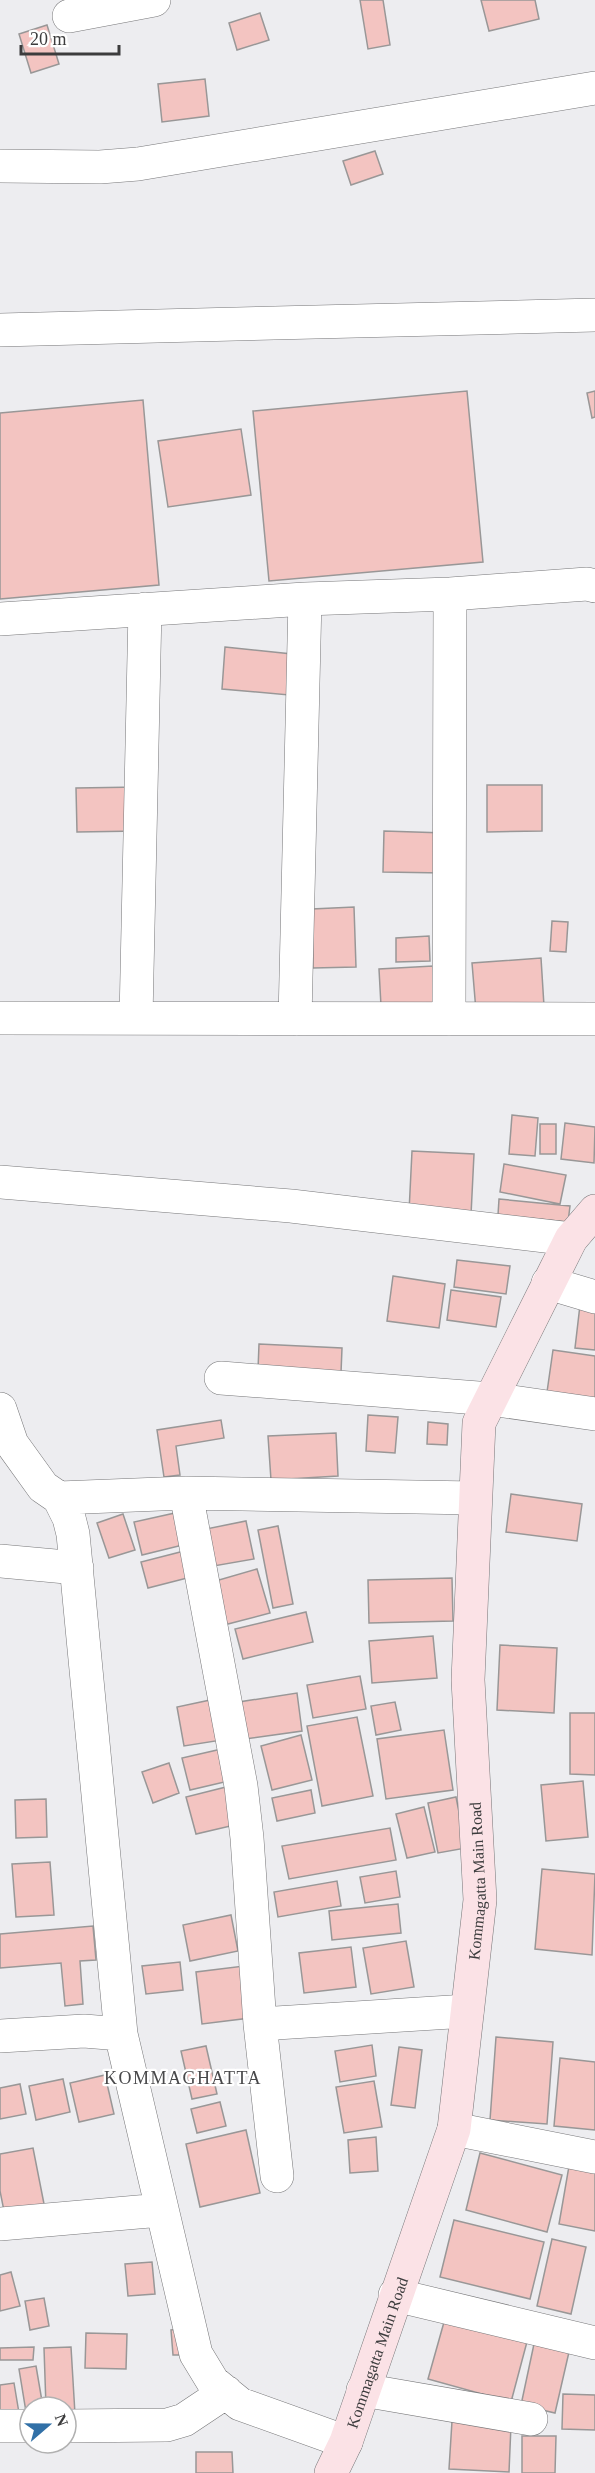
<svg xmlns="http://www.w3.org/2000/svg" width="595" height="2473" font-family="'Times New Roman',serif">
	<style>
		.building { fill: #f3c4c1; stroke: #999797; stroke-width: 1.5 }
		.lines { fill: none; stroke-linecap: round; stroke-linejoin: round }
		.minor-casing { stroke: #777779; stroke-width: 34 }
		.secondary-casing { stroke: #777779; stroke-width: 34 }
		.minor { stroke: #fff; stroke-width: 33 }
		.secondary { stroke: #fbe2e6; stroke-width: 33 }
		.labels { text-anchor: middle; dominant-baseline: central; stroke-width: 4.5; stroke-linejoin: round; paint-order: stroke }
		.street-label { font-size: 16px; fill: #3c3c3d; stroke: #fff }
		.neighbourhood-label { font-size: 18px; letter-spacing: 1.5px; fill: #48484a; stroke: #fff }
	</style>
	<rect width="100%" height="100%" fill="#ededf0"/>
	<path class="building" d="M360,0h23l7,45 -22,4z
		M481,0h54l4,19 -50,12z
		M260,13l9,27 -32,10 -8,-27z
		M47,25l12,39 -28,9 -12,-39z
		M205,79l4,37 -47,6 -4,-38z
		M375,151l8,23 -32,11 -8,-24z
		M467,391l16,171 -214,19 -16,-170z
		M595,391v26l-3,1 -5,-25z
		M143,400l16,185 -159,14v-186z
		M241,429l10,66 -83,12 -10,-66z
		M225,647l67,7 -3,41 -67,-6z
		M487,785h55v46l-55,1z
		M139,787v44l-62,1 -1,-44z
		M384,831l61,2 -1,40 -61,-1z
		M354,907l2,60 -43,1 -1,-59z
		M552,921l16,1 -2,30 -16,-1z
		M429,936l1,25 -34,1v-24z
		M541,958l3,48 -68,5 -4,-48z
		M433,966l3,37 -55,3 -2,-37z
		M512,1115l26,3 -3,38 -26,-2z
		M565,1123l30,4 -1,36 -33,-4z
		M540,1124h16v30h-16z
		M412,1151l62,3 -3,61 -62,-3z
		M504,1164l62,11 -6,29 -60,-12z
		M499,1199l71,7 -2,16 -70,-7z
		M457,1260l53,6 -4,28 -52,-7z
		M393,1276l52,8 -6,44 -52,-7z
		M451,1290l50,7 -5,30 -49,-7z
		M580,1305l15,2v43l-20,-2z
		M259,1344l83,4 -1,25 -83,-3z
		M553,1350l42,6v50l-49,-7z
		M368,1415l30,2 -3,36 -29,-2z
		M221,1420l3,18 -48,8 4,29 -16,2 -7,-47z
		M428,1422l20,2 -1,21 -20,-1z
		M336,1433l2,43 -67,4 -3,-44z
		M511,1494l71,10 -5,37 -71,-9z
		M184,1511l7,32 -49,12 -8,-33z
		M123,1514l12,36 -26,8 -12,-35z
		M246,1521l8,38 -46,8 -7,-37z
		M278,1526l15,78 -20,4 -15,-78z
		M192,1549l7,26 -51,13 -7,-26z
		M257,1569l13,44 -46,12 -12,-43z
		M452,1578l1,43 -84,2 -1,-43z
		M306,1612l7,30 -70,17 -8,-30z
		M433,1636l4,42 -65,5 -3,-42z
		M500,1645l57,3 -3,65 -57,-3z
		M360,1676l6,33 -53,9 -6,-33z
		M297,1693l5,38 -57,8 -6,-37z
		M215,1699l7,41 -38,6 -7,-39z
		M395,1702l6,28 -25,5 -5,-29z
		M570,1713h25v62l-25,-1z
		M357,1717l16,79 -51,10 -15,-80z
		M444,1730l9,60 -67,9 -9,-60z
		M301,1735l11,45 -40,10 -11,-44z
		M226,1748l7,32 -43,10 -8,-32z
		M169,1763l10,30 -26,10 -11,-31z
		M583,1781l5,56 -42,4 -5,-56z
		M230,1786l9,38 -43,10 -10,-37z
		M311,1790l4,23 -38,8 -5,-23z
		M456,1797l10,51 -28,5 -10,-50z
		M46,1799l1,38 -31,1 -1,-38z
		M424,1807l11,45 -28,6 -11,-44z
		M390,1828l6,32 -107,19 -7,-33z
		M50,1862l4,53 -38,2 -4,-53z
		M542,1869l53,5 -3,81 -57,-6z
		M396,1871l4,26 -35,6 -5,-26z
		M337,1881l4,25 -63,11 -4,-25z
		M398,1904l3,29 -69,7 -3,-29z
		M231,1915l7,36 -48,10 -7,-36z
		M93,1926l3,34 -16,1 3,43 -18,2 -4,-43 -61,5v-34z
		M406,1941l8,46 -43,7 -8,-46z
		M351,1947l5,40 -52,6 -5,-40z
		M180,1962l3,28 -37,4 -4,-28z
		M244,1966l6,52 -48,6 -6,-52z
		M496,2037l57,5 -6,82 -57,-4z
		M372,2045l4,31 -36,6 -5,-31z
		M206,2046l11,48 -25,5 -11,-48z
		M399,2047l23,3 -7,58 -24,-3z
		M560,2058l35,4v68l-41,-4z
		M105,2075l9,39 -35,8 -9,-39z
		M63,2079l7,33 -34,8 -7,-34z
		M374,2081l8,46 -38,6 -8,-46z
		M20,2084l6,30 -26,5v-31z
		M220,2102l6,24 -29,7 -6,-24z
		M246,2130l14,63 -60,14 -14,-63z
		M376,2137l2,34 -28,2 -2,-33z
		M33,2148l12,61 -40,7 -5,-25v-37z
		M480,2153l82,22 -15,57 -81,-22z
		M569,2166l26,4v61l-36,-7z
		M454,2220l90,22 -14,57 -90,-22z
		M552,2239l34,8 -15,67 -34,-8z
		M152,2262l3,32 -27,2 -3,-32z
		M11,2272l9,34 -20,5v-36z
		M44,2298l5,28 -19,4 -5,-29z
		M446,2315l82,23 -17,64 -83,-23z
		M181,2329l2,26h-10l-2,-25z
		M86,2333l41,1 -1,35 -41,-1z
		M534,2344l35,8 -14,61 -34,-8z
		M34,2347l-1,13h-33v-12z
		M71,2347l4,67 -9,1v-8h-20l-2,-59z
		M36,2366l7,41h-13v17h-2l-9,-55z
		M14,2383l6,36 -20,1v-35z
		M563,2394l32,1v35l-33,-1z
		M452,2421l59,4 -2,47 -60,-3z
		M522,2436h34l-1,37h-33z
		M196,2452h36l1,21h-37z"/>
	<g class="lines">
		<g class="minor-casing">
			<path id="minor" d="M69,16l85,-16
				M0,166l100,1 38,-3 457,-76
				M0,330l595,-15
				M0,619l305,-20 145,-5 137,-10 8,2
				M0,1018l595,1
				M136,1018l9,-409
				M295,1019l10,-420
				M449,1019l1,-425
				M0,1182l291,24 280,33
				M548,1283l47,14
				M221,1378l270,21 104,15
				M0,1409l12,35 31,43 16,11 10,20 4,16 48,500
				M59,1498l127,-5
				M0,1561l77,7
				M260,2024l207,-13
				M0,2036l84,-5 37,3 75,320 17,28 27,22 106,38
				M454,2129l141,28
				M277,2176l-17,-152 -13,-186 -6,-52 -55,-293 289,5
				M0,2224l161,-14
				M395,2295l200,48
				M363,2390l168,29
				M0,2426h30
				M66,2426l101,-1 17,-5 42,-28"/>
		</g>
		<g class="secondary-casing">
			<g id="secondary">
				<path id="s1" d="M331,2473l15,-31 108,-313 26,-229 -12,-220 11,-257 92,-184 24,-28"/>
			</g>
		</g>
		<use href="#minor" class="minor"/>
		<use href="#secondary" class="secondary"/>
	</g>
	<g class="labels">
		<g class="street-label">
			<text stroke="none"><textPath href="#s1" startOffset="615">Kommagatta Main Road</textPath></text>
			<text stroke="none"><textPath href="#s1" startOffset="129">Kommagatta Main Road</textPath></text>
		</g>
		<g class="neighbourhood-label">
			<text x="183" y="2078">KOMMAGHATTA</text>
		</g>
	</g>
	<g transform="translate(48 2425) rotate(70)"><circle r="28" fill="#ffffff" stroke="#b1b1b1" stroke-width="1.5"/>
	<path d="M0-4.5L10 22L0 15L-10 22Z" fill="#3170a7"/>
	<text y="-9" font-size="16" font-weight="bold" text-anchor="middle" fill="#3c3c3d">N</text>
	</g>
	<path d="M21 45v9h98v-9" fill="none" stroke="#3c3c3d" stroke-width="3"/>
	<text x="30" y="45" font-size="18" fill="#3c3c3d" stroke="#ffffff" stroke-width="4.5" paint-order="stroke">20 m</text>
</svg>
